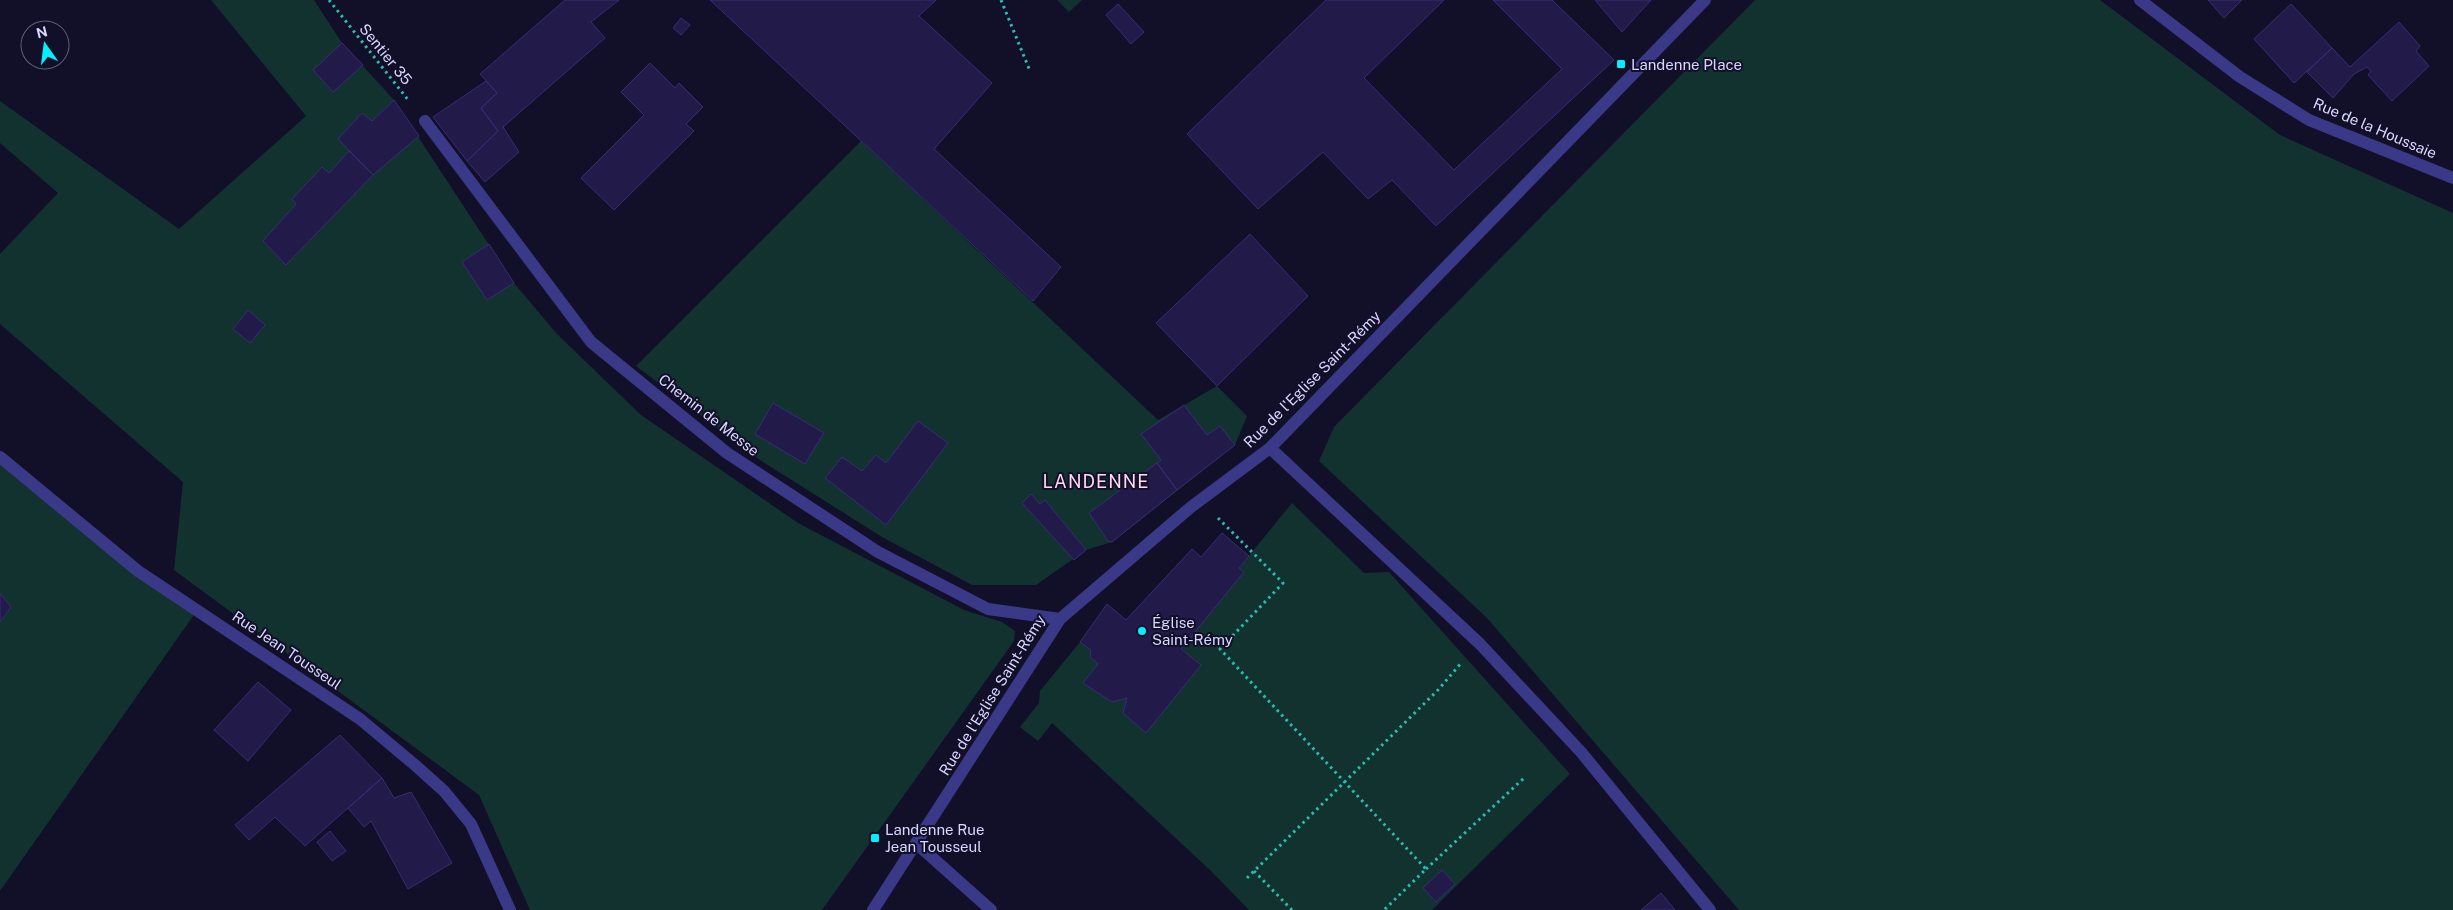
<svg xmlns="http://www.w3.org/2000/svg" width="2453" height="910" font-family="'Public Sans',sans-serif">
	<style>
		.green { fill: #123230 }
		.building { fill: #221a49; stroke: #382c76 }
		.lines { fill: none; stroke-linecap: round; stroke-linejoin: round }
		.path { stroke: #2cbcaf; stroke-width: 3; stroke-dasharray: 2.5 4; stroke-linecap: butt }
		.minor { stroke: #393988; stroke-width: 12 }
		.poi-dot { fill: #02efff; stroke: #120f28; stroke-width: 2 }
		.labels { text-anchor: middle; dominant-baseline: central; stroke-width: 4; stroke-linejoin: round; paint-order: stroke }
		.street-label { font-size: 15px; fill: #d9d6ff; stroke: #120f28 }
		.poi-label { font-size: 15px; fill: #d9d6ff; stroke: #120f28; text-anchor: start }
		.quarter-label { font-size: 18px; letter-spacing: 1px; fill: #ffd8f2; stroke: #120f28 }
	</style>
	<rect width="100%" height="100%" fill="#120f28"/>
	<path class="green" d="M211,0h103l28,43 52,57 120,183 43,51 84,81 157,108 166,87 38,12 13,9 -1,10 -192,269h-292l-51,-115 -305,-225 9,-88 -183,-158v-70l58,-61 -58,-50v-42l179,128 127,-113z
		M1057,0h25l-13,12z
		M1755,0h345l180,135 173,78v697h-714l-252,-292 -168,-157 15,-34z
		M861,141l297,279 59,-34 30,30 -12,29 -123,97 -26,8 -50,35h-64l-90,-48 -125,-79 -121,-92z
		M0,457l106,89 92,63 -198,282z
		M1292,503l72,70 25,-1 181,202 -138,136h-183l-38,-39 -159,-148 -14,18 -18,-14 19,-24 1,-12 40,-49 11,8 7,14 -15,19 29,19 15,-4 -4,15 23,19 55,-67 -20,-16 62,-77 -4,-4z"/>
	<path class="building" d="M565,0h54l-28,22 14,16 -102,89 16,25 -34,30 -18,-21 31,-30 -17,-23 16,-15 -17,-19z
		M710,0h226l-17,16 73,67 -58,66 127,118 -28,34z
		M1326,0h118l-80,78 90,92 108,-101 -69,-69h59l62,60 -178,166 -44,-46 -24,19 -45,-47 -65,57 -71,-75z
		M1595,0h56l-29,32z
		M2208,0h34l-18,18z
		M1118,4l26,28 -13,12 -25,-29z
		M2291,4l41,44 -38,35 -40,-44z
		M681,18l9,7 -9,10 -8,-7z
		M2399,22l21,24 -4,5 13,15 -37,35 -24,-26 3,-4 -4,-4 -13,7 -21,24 -26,-26 25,-24 18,19z
		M342,43l21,22 -30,27 -20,-22z
		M650,63l25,25 4,-5 24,24 -17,17 8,7 -80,79 -33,-32 63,-63 -23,-23z
		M486,81l11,12 -16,15 17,23 -31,30 -34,-44z
		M394,100l25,36 -46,39 -35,-36 24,-26 10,8z
		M349,151l24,24 -87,90 -23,-24 33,-37 -4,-5 30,-32 7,6z
		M1250,234l58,62 -91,90 -61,-63z
		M489,244l25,39 -27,17 -25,-38z
		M248,310l17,15 -15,18 -17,-14z
		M773,403l51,30 -19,31 -50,-30z
		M1184,405l23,30 13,-9 15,19 -58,45 -20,-27 4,-3 -20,-26z
		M918,421l30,22 -62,82 -61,-47 17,-21 20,14 14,-16 10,8z
		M1157,463l20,27 -65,52 -4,-1 -19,-28z
		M1031,494l9,10 5,-4 41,50 -12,10 -52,-57z
		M1222,533l27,23 -10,12 5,4 -63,77 20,16 -55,68 -23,-20 4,-15 -15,4 -29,-19 15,-19 -8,-7 1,-7 -11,-8 27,-38 19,16 66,-71 9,8z
		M0,593l11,14 -11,15z
		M258,682l33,28 -43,51 -34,-31z
		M340,735l42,43 -77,68 -30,-29 -26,23 -14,-15z
		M382,778l12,20 17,-6 41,71 -44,26 -37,-68 -7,6 -16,-19z
		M330,831l16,20 -14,10 -15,-19z
		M1442,870l13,14 -19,18 -13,-14z
		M1661,893l14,17h-34z"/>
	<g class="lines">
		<path class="path" d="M329,0l80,101
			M1001,0l29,71
			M1218,518l65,65 -63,66 206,220 -42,41
			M1426,869l98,-91
			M1254,871l38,39
			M1247,878l191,-188 24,-28"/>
		<path class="minor" d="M2140,0l100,77 69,43 144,58
			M425,121l166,221 136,111 151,99 110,57 72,10
			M1270,448l210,196 101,108 129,158
			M0,457l138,114 222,148 55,46 29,26 27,33 39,86
			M917,844l74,66
			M873,910l187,-291 131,-112 79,-59 435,-448"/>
	</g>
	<g class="poi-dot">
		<rect x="1616" y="59" width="10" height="10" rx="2.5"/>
		<circle cx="1142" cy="631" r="5"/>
		<rect x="870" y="833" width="10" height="10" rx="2.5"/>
	</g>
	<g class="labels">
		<g class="street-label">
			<text transform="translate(386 54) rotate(51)">Sentier 35</text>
			<text transform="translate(2375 128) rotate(23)">Rue de la Houssaie</text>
			<text transform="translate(1312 379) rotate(-45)">Rue de l'Eglise Saint-Rémy</text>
			<text transform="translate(709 415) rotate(38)">Chemin de Messe</text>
			<text transform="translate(287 650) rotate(34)">Rue Jean Tousseul</text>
			<text transform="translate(992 695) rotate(-58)">Rue de l'Eglise Saint-Rémy</text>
		</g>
		<g class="poi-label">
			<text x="1631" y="64">Landenne Place</text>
			<text x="1152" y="622">Église<tspan x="1152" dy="17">Saint-Rémy</tspan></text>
			<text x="885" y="829">Landenne Rue<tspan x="885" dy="17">Jean Tousseul</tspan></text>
		</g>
		<g class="quarter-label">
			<text x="1096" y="481">LANDENNE</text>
		</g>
	</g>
	<g transform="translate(45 45) rotate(346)"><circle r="24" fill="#120f28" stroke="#625f7e"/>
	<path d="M0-4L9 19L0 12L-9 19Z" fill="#02efff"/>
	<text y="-8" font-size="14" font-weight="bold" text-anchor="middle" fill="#d9d6ff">N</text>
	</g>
</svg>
